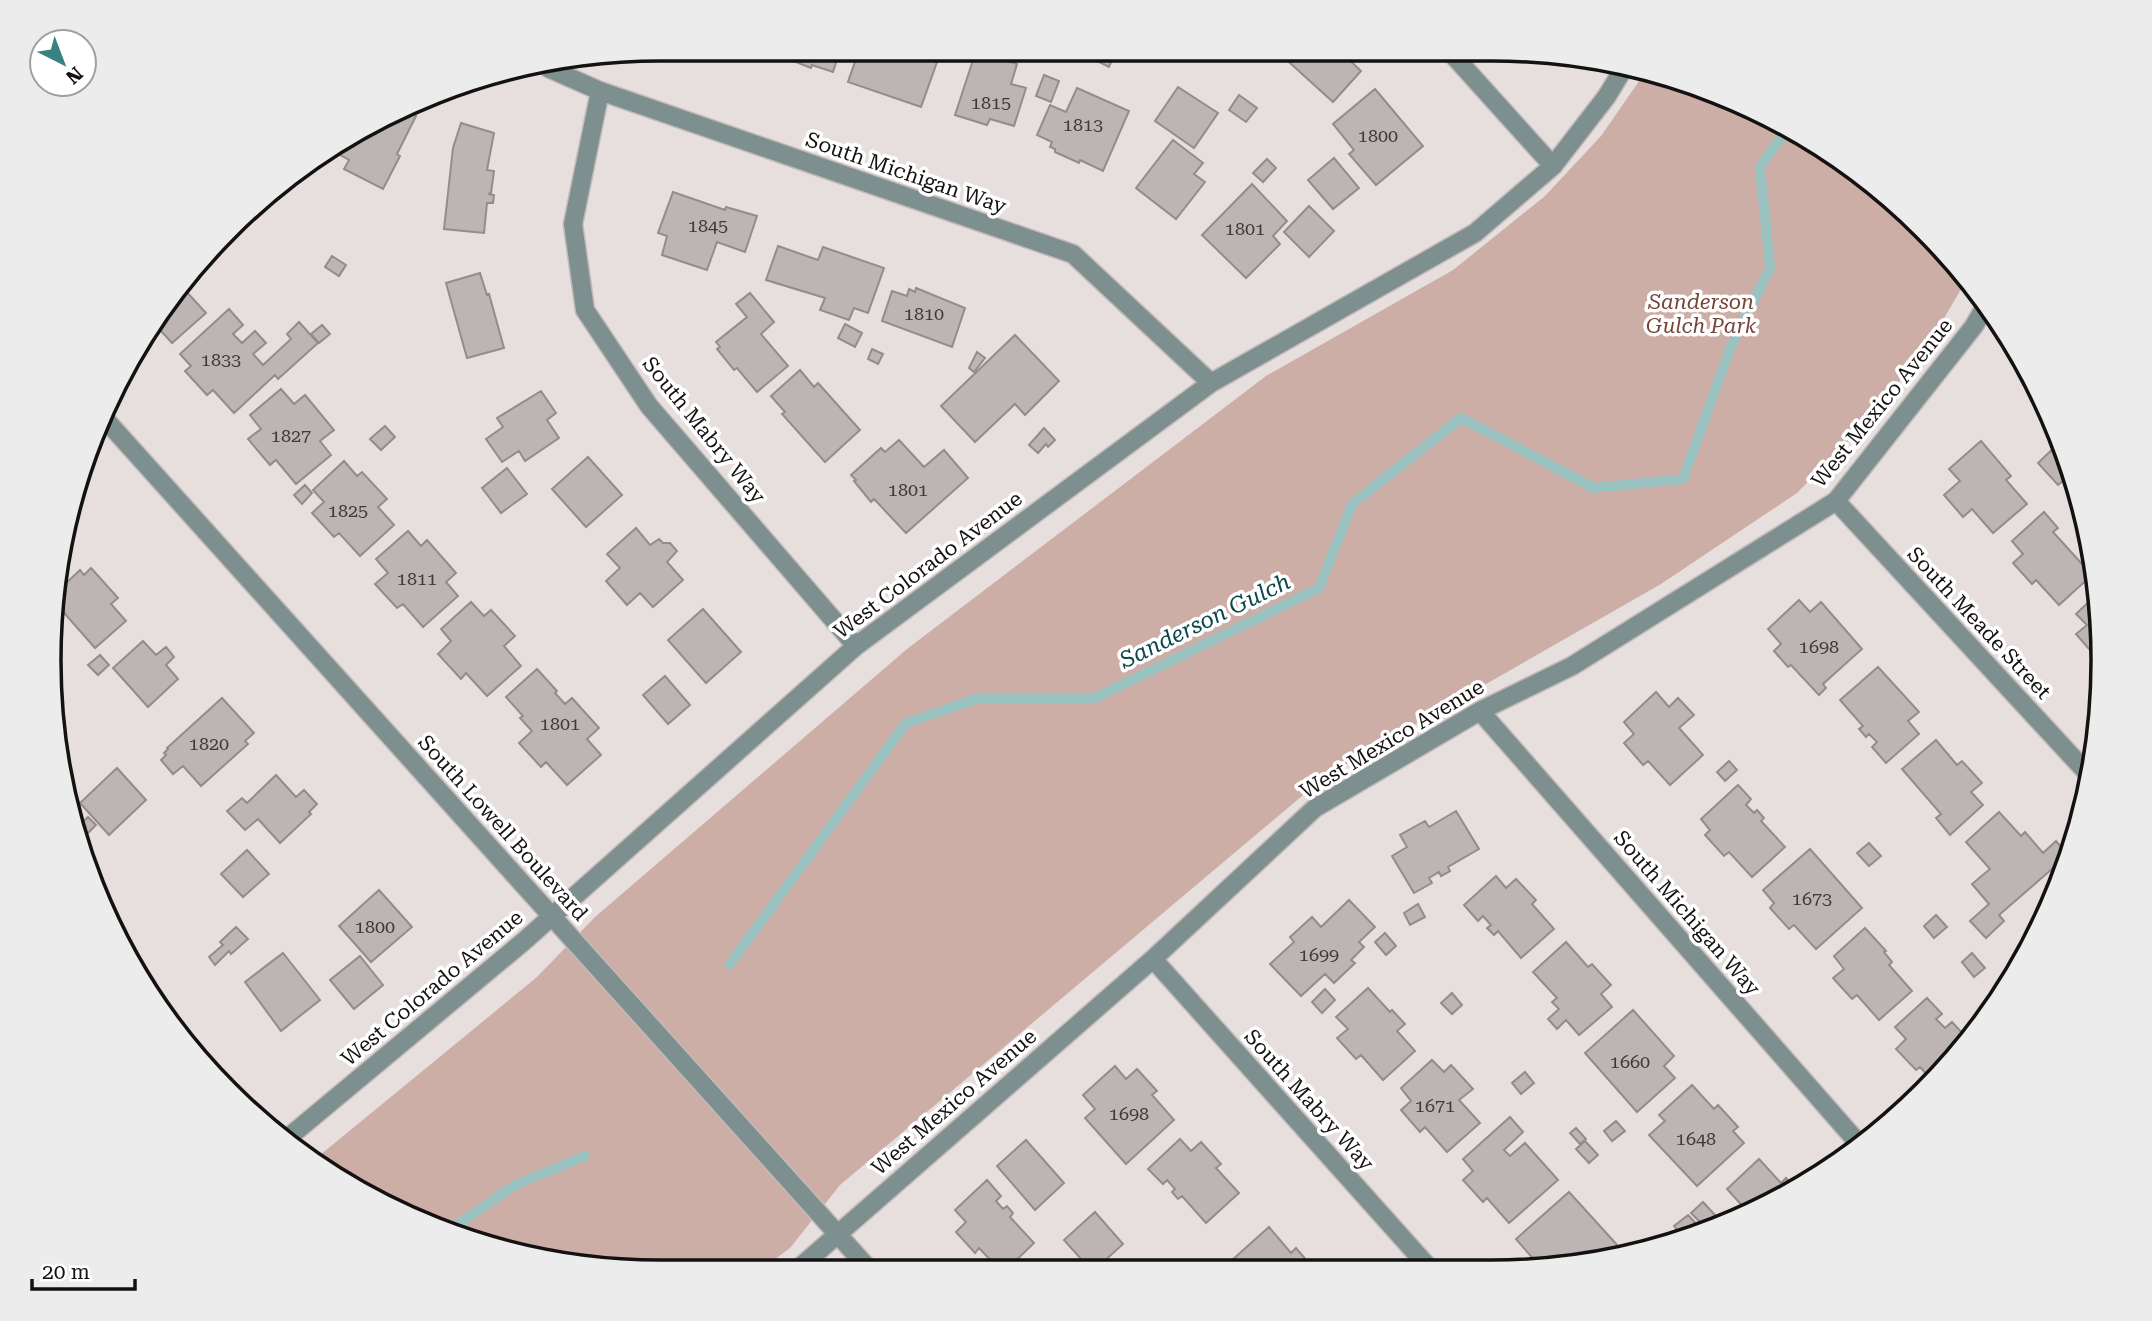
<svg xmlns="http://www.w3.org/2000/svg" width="2152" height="1321" font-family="'Roboto Serif',serif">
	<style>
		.green { fill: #cdaea7 }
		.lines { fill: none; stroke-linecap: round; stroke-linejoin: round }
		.stream { stroke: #9ac2c1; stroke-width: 10 }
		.building { fill: #bcb5b3; stroke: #938c8b; stroke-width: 2 }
		.minor-casing { stroke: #c1bab8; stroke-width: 21 }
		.minor { stroke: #7e8f8f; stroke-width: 18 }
		.labels { text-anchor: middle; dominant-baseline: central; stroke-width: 7; stroke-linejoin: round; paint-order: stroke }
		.number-label { font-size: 18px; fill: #3e3a3a }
		.street-label { font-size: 21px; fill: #141111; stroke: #fff }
		.park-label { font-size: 21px; font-style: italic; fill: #754337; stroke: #fff }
		.water-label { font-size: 23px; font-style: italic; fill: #094748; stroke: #fff }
		.rim { fill: none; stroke: #141111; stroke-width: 3.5 }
	</style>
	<rect width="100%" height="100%" fill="#e7dfdd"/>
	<path class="green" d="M1644,74l81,21 138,80 88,82 16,22 -38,65 -62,78 -70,71 -136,91 -334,191 -487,410 -50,63 -27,20 -182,-1 -154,-41 -113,-66 223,-183 58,-60 312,-268 359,-273 187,-106 92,-74 56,-60z"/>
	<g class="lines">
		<path class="stream" d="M730,964l176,-241 70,-24h117l226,-111 33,-84 109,-86 133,70 89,-9 47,-130 40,-81 -10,-101 26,-37
			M448,1231l67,-46 70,-29"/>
	</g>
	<path class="building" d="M765,50h75l-7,22 -21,-7 -1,3z
		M859,50h64l-2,6 16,6 -16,45 -73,-25z
		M957,51h36l-1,5 25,8 -6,20 15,4 -12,38 -24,-7 -3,6 -32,-10 18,-55 -18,-6z
		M1099,51l16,2 -6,14 -14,-7z
		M1279,53h63l19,18 -28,31z
		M1044,75l15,6 -8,21 -15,-6z
		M1178,87l40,26 -24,35 -39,-27z
		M1077,88l52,23 -26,60 -23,-11 -1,3 -24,-11v-3l-5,-2 2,-5 -15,-7 13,-30 16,7z
		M1375,89l48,57 -47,39 -27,-31 5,-4 -21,-26z
		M1239,95l18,13 -11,14 -17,-12z
		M407,112l9,4 -19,38 3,2 -17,33 -39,-20 5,-9 -16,-9z
		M461,123l33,10 -7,37 7,1 -3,22 -3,1 6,1 -1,8h-6l-3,30 -40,-4 9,-81z
		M1173,140l30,23 -9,11 11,8 -29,37 -40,-31z
		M1334,158l25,30 -26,21 -25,-29z
		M1267,159l9,9 -13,14 -10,-9z
		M1252,184l35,37 -14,15 7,8 -34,34 -44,-43z
		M673,192l52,18 1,-3 31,9 -12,36 -28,-10 -10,28 -45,-15 5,-19 -9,-3z
		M1309,206l25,25 -25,26 -25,-25z
		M778,246l40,14 5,-13 61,21 -16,45 -14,-5 -5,12 -29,-10 5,-12 -59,-18z
		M332,256l14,9 -7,11 -14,-9z
		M480,273l7,22 2,-1 15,54 -37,10 -21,-75z
		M183,288l23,25 -34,30 -20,-22z
		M916,288l49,20 -13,39 -70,-26 10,-30 15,5 2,-7 6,3z
		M750,293l24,29 -13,12 27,32 -31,26 -20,-24 -3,2 -17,-21 3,-2 -4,-5 31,-25 -11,-13z
		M229,309l14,16 -10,9 9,9 13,-12 11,12 -13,11 10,11 28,-26 -4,-5 12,-12 19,21 -40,36 -3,-4 -41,38 -21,-23 -6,5 -22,-24 6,-5 -11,-12z
		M845,324l17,9 -7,14 -17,-9z
		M322,325l8,9 -11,9 -8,-9z
		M1015,335l44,46 -34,34 -10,-11 -40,38 -34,-36z
		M872,349l11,5 -5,10 -10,-5z
		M977,352l8,6 -11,14 -5,-4z
		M800,370l14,17 4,-4 42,47 -35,32 -43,-48 3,-2 -14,-16z
		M2033,382l7,15 -11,-11z
		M281,389l13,15 11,-9 29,35 -14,11 11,14 -35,29 -20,-24 -6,5 -22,-26 13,-10 -11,-14z
		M541,391l15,22 -9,7 12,18 -34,23 -6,-10 -17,11 -16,-23 17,-12 -6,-9z
		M385,426l10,11 -14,13 -11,-11z
		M1044,428l11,12 -7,7 -2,-3 -8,9 -9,-8z
		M899,440l25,27 20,-17 24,28 -62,55 -32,-34 -3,3 -17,-21 2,-1 -5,-5 30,-27 4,4z
		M1981,441l30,35 -5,4 21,24 -34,29 -21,-24 -9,8 -19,-22 16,-14 -11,-12z
		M2059,443l11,21 3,9 -15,12 -20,-22z
		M588,457l34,38 -36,32 -34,-38z
		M344,461l13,15 5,-4 25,27 -9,8 16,18 -34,31 -21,-23 -5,4 -22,-24 12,-11 -11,-12z
		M507,468l20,26 -26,19 -19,-25z
		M305,485l7,8 -10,11 -8,-9z
		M2044,512l14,16 -5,4 39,43 -33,30 -23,-25 -4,4 -19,-21 10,-9 -11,-13z
		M636,528l14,17 9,-6 4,4h7l7,8 -10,11 16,18 -30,27 -13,-14 -13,12 -21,-24 14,-13 -13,-14z
		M408,531l13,15 6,-6 29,33 -10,9 12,14 -35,31 -20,-23 -6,4 -22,-24 13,-11 -12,-14z
		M91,568l27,30 -7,6 15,17 -31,27 -37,-42 3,-18 19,-18 4,5z
		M2098,593l2,60 -4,4 -20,-23 11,-9 -11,-11z
		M1799,600l11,12 11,-10 41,47 -39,35 3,4 -7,7 -28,-30 -3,2 -14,-16 7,-7 -13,-15z
		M471,602l13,14 7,-6 24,26 -11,10 17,20 -34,30 -21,-23 -5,6 -23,-25 13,-13 -10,-12z
		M703,609l38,43 -35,31 -38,-43z
		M143,641l13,14 10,-8 8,10 -8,8 12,14 -30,28 -35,-39z
		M100,655l9,10 -11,10 -10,-10z
		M1878,667l41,45 -11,9 11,13 -33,29 -14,-16 5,-5 -8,-8 -3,3 -7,-8 4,-3 -23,-26z
		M537,669l20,22 -2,2 10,11 7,-6 27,30 -12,11 14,16 -34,30 -21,-23 -5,5 -22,-24 13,-12 -12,-13 3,-2 -17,-19z
		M665,676l25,29 -22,19 -25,-29z
		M1656,692l13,15 9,-9 16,17 -15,13 24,27 -33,30 -22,-24 -5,4 -19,-22 10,-9 -10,-12z
		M222,698l32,35 -9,8 3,3 -47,42 -18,-20 -10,8 -12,-14 5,-5 -2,-2 4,-4 -1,-1z
		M1936,740l21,25 5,-4 20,22 -11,9 12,13 -33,30 -14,-17 5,-4 -39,-45z
		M1729,761l8,9 -12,11 -8,-9z
		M117,768l29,32 -37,35 -29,-32z
		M276,775l20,22 8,-7 13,14 -8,8 2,2 -31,29 -22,-24 -13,11 -18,-19 15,-13 5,5z
		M1738,785l13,14 -5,6 8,8 3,-3 7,8 -3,3 24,26 -33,30 -23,-25 -5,4 -19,-21 5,-5 -9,-11z
		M1456,811l23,38 -31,18 2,4 -9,5 -2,-4 -10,6 3,5 -18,10 -22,-37 15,-9 -7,-12 25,-14 4,6z
		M1999,812l22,24 4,-4 18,21 13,-12 12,14 -69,60 5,6 -18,17 -16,-17 19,-17 -17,-20 18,-15 -24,-27z
		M88,817l8,8 -8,8 -8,-8z
		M1869,843l12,13 -12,10 -12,-13z
		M1810,849l52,59 -46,41 -22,-24 -5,4 -19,-21 4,-5 -11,-13z
		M247,850l22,24 -26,23 -22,-23z
		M95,873l8,6 -7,8 -5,-10z
		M1496,876l10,12 10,-9 20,21 -4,4 22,25 -33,29 -23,-27 -4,4 -7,-7 4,-3 -8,-9 -5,5 -14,-16z
		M379,890l33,37 -41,35 -32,-36z
		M1349,900l26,27 -16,15 5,5 -13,13 4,3 -21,20 -9,-9 -24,22 -31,-32 24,-22 -4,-5 22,-20 9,10z
		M1418,904l7,13 -15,8 -6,-12z
		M2048,908l-6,18 -6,-6z
		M1936,915l11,12 -13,11 -10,-12z
		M236,927l12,12 -17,15 -2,-3 -14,14 -6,-8 14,-12 -3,-3z
		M1865,928l21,23 -2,1 8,10 -3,3 23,26 -33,29 -22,-25 -5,4 -19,-21 11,-9 -10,-13z
		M1385,933l11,13 -10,9 -11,-13z
		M1566,942l22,25 4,-3 19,21 -10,9 11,13 -33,28 -13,-15 -9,9 -9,-10 11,-10 -7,-7 5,-4 -24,-26z
		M283,953l37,47 -39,31 -36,-49z
		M1972,953l13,15 -11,9 -12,-15z
		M360,956l23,29 -29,24 -24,-29z
		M1368,988l22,24 2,-2 13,14 -8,7 18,20 -32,29 -22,-25 -5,4 -19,-21 11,-9 -12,-12z
		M1325,989l10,11 -13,13 -10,-11z
		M1452,993l10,12 -10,9 -11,-11z
		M1927,998l15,16 -6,5 9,9 7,-6 13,14 -8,6 6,6 -31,32 -12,-13 -4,3 -20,-21 10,-10 -11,-12z
		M1633,1010l41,46 -10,10 11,12 -38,34 -52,-59z
		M1432,1060l12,12 7,-7 22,24 -14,11 21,23 -33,29 -22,-25 -5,5 -19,-22 10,-9 -10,-13z
		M1115,1066l11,13 11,-10 20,22 -5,4 22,25 -48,44 -41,-46 10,-9 -12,-14z
		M1525,1072l9,11 -13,11 -9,-11z
		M1692,1085l22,24 4,-4 20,22 -5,4 11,12 -47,43 -48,-51 16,-14 -6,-6z
		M1510,1117l13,15 -19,18 6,6 15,-13 33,37 -49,43 -22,-25 -4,4 -20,-22 10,-9 -10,-12z
		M1616,1121l9,10 -13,10 -8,-10z
		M1576,1128l10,11 -6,5 -10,-11z
		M1180,1139l11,12 10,-9 20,22 -5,4 23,25 -33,30 -24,-27 -4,3 -6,-7 3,-3 -8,-9 -4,4 -15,-15z
		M1026,1140l38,43 -29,27 -38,-44z
		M1585,1141l13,14 -9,8 -13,-14z
		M1759,1159l22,24 5,-5 11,12 -50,21 -20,-22z
		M987,1180l14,16 -5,5 7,8 4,-3 6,7 -3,4 24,26 -27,26 -9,-1 -19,-20 -4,5 -19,-21 10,-10 -11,-12z
		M1569,1192l50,55 -12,11 -65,11 -26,-30z
		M1703,1202l12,13 -11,11 -13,-13z
		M1095,1212l28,32 -22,20 4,5h-15l-26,-29z
		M1688,1215l13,14 -18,8 -9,-11z
		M1269,1227l22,26 5,-5 19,22 -93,-1z
		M1057,1260l8,9h-18l8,-7z"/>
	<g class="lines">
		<g class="minor-casing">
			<path id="minor" d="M1452,54l101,112
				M548,68l52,23 473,163 138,129
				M600,91l-27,133 12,86 64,96 207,240
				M104,418l764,850
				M1836,501l253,274
				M1480,711l380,434
				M1153,959l278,311
				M284,1141l239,-199 333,-296 355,-263 264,-150 78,-67 54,-70 17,-28
				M799,1268l354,-309 162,-151 165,-97 92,-45 264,-165 138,-175 12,-21"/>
		</g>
		<use href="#minor" class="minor"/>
	</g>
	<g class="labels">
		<g class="number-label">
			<text x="991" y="102">1815</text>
			<text x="1083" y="124">1813</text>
			<text x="1378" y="135">1800</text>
			<text x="708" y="225">1845</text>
			<text x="1245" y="228">1801</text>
			<text x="924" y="313">1810</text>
			<text x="221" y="359">1833</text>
			<text x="291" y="435">1827</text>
			<text x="908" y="489">1801</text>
			<text x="348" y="510">1825</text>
			<text x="417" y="578">1811</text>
			<text x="1819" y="646">1698</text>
			<text x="560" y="723">1801</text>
			<text x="209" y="743">1820</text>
			<text x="1812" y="898">1673</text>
			<text x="375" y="926">1800</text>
			<text x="1319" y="954">1699</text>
			<text x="1630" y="1061">1660</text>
			<text x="1435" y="1105">1671</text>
			<text x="1129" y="1113">1698</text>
			<text x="1696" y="1138">1648</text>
		</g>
		<g class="street-label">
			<text transform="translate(906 173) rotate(19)">South Michigan Way</text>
			<text transform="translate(1882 403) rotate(-51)">West Mexico Avenue</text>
			<text transform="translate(704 430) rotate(51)">South Mabry Way</text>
			<text transform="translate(928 565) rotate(-37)">West Colorado Avenue</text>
			<text transform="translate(1979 623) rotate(47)">South Meade Street</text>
			<text transform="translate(1392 739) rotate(-31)">West Mexico Avenue</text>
			<text transform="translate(503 828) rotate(48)">South Lowell Boulevard</text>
			<text transform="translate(1687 913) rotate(49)">South Michigan Way</text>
			<text transform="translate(432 988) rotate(-40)">West Colorado Avenue</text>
			<text transform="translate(1309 1100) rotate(48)">South Mabry Way</text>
			<text transform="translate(954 1102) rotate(-41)">West Mexico Avenue</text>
		</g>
		<g class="park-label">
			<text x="1701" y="302">Sanderson<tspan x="1701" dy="24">Gulch Park</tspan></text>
		</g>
		<g class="water-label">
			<text transform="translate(1205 621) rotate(-26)">Sanderson Gulch</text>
		</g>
	</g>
	<path d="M0 0H2152V1321H0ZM660 61H1492A599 599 0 0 1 2091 660V661A599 599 0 0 1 1492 1260H660A599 599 0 0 1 61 661V660A599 599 0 0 1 660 61Z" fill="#ececec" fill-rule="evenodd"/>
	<path class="rim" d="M660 61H1492A599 599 0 0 1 2091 660V661A599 599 0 0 1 1492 1260H660A599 599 0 0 1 61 661V660A599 599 0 0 1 660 61Z"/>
	<g transform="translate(63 63) rotate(138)"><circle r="33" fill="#ffffff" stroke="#a1a0a0" stroke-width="2"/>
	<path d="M0-5L12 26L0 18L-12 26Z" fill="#398282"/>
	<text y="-10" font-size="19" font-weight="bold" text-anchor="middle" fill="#141111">N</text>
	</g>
	<path d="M32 1279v10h103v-10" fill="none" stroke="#141111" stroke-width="3.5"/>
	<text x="42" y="1279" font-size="21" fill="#141111" stroke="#ffffff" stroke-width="5" paint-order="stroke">20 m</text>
</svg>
